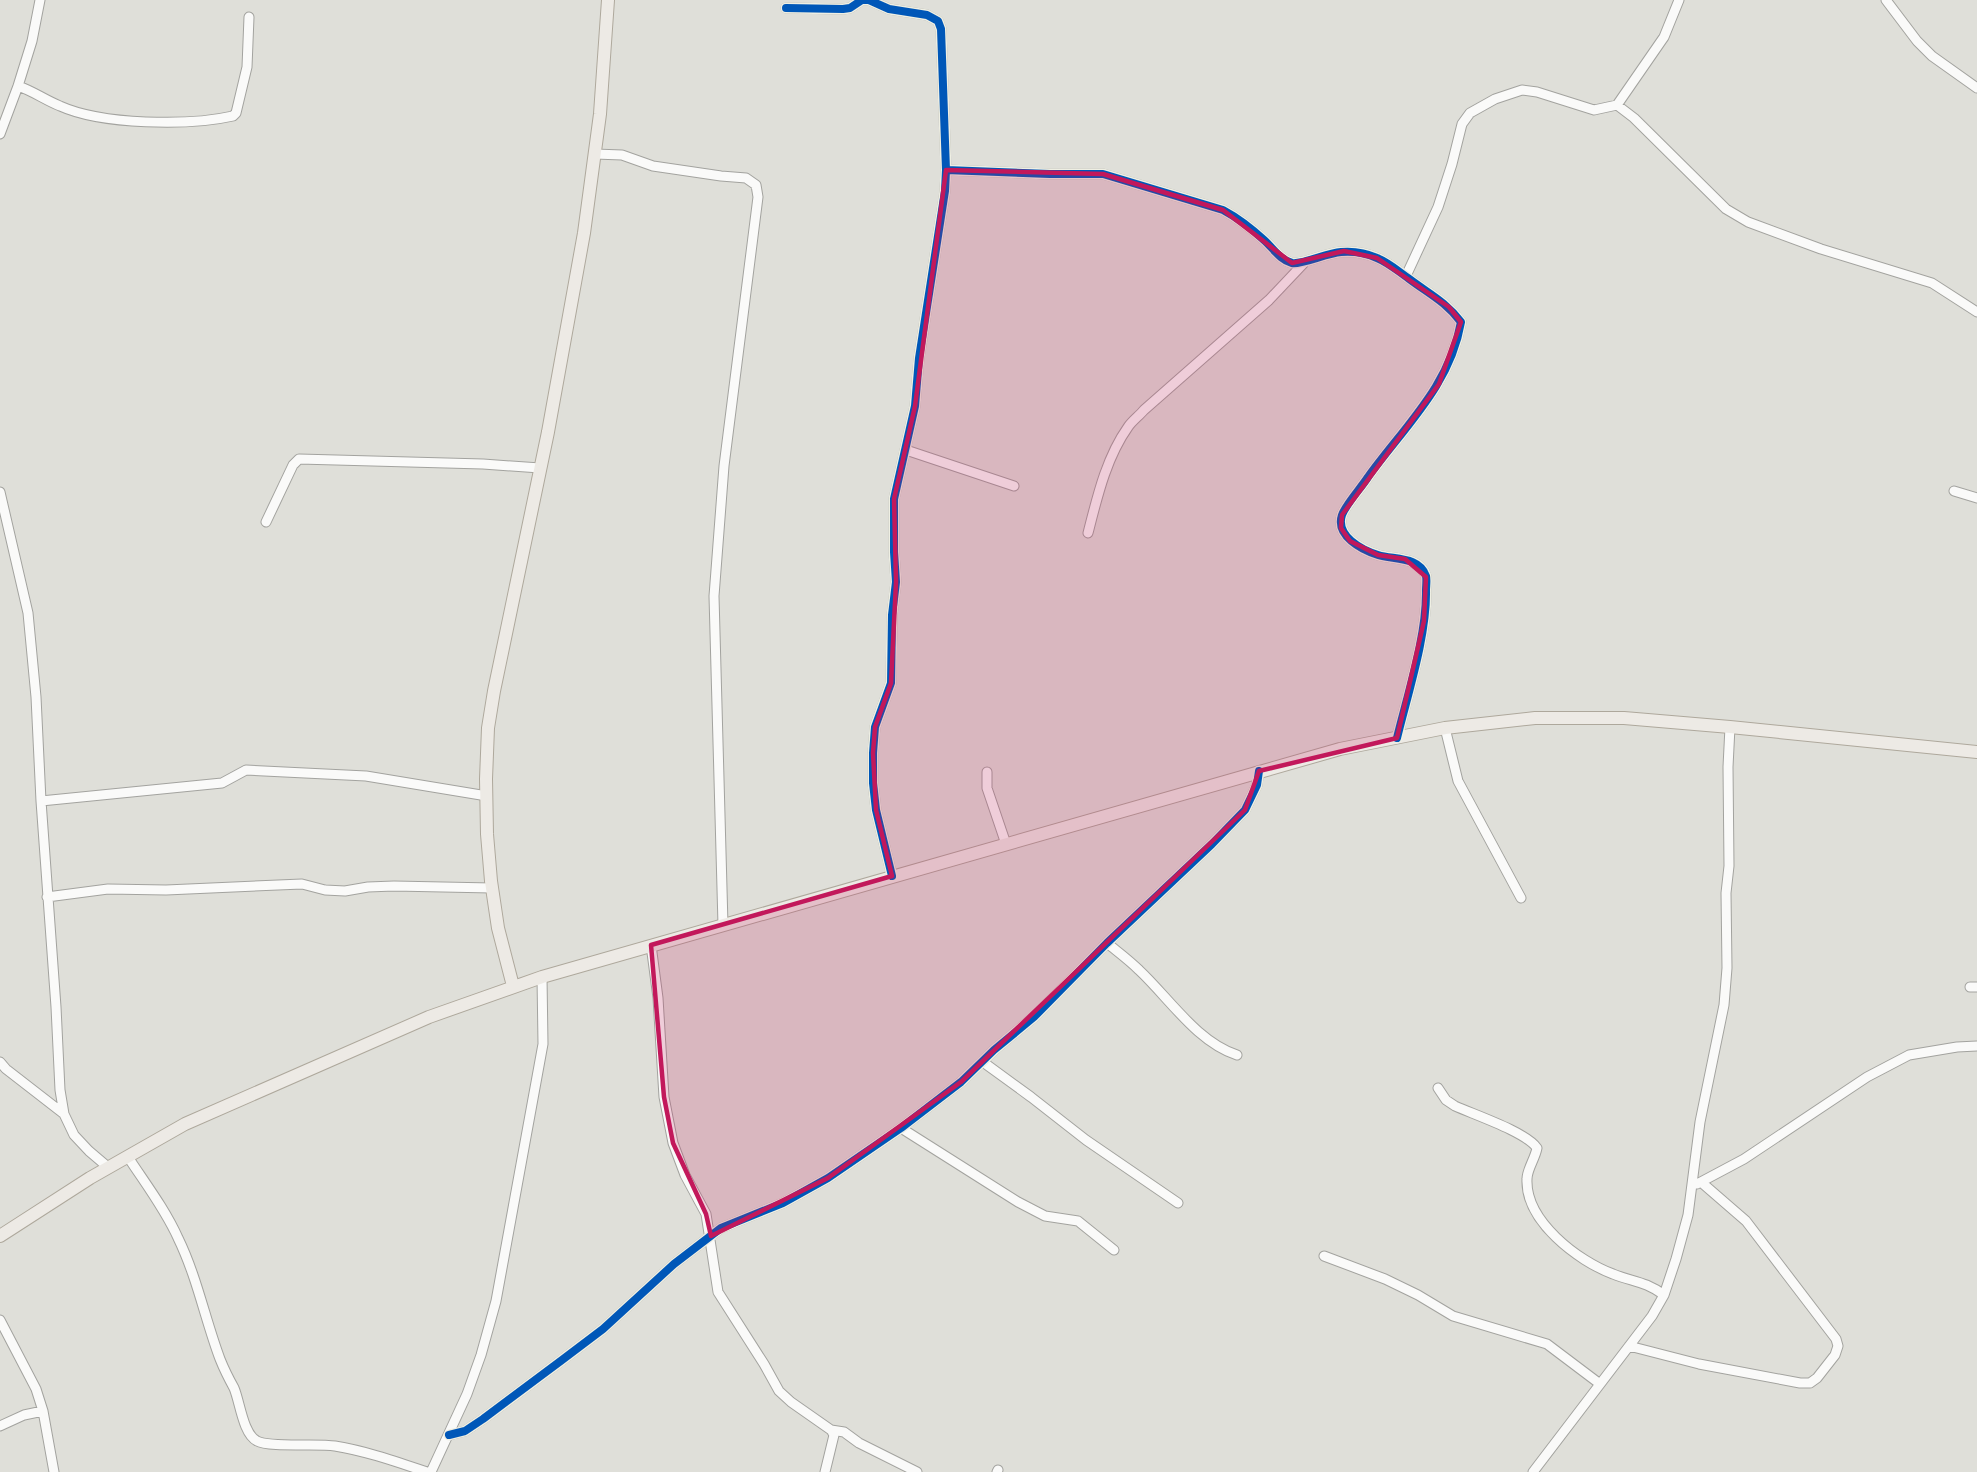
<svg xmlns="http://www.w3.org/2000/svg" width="1977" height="1472" font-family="'DM Sans',sans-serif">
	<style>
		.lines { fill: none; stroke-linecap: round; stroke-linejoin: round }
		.minor-casing { stroke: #a3a39f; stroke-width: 11 }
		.major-casing { stroke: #aea89c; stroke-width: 14 }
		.minor { stroke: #fafaf9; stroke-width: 9 }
		.major { stroke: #edeae5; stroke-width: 12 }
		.cycleway-casing { stroke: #efefe3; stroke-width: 11 }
		.cycleway { stroke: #0057b8; stroke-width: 8 }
		.marked { fill: #c2185b; fill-opacity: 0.2; stroke: #c2185b; stroke-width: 4.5; stroke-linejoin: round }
	</style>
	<rect width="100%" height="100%" fill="#dfdfd9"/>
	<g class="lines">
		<g class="minor-casing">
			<path id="minor" d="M1886,0l31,41 15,15 45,32
				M786,8l57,1 7,-1 12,-8h7l20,9 38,6 11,6 3,8 5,141 -1,21 -26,167 -4,48 -21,93v53l2,30 -4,33 -1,68 -16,44 -2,26v30l3,27 16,66
				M18,86c15,5 27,14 42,20 42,19 129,20 173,10l3,-3 11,-46 2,-50
				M1617,105l17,13 92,91 22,13 73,27 111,34 45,29
				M0,134l18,-48 14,-45 8,-41
				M595,154l27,1 31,11 68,10 25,2 10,7 2,12 -34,269 -10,130 9,329
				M946,170l104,4h53l120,36c15,8 28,18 41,30 9,8 16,20 28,23 9,2 35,-10 49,-11 12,-1 25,1 36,6 12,5 21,13 31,20 21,16 37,23 53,44 -11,64 -57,105 -93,155 -7,11 -22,27 -26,38 -7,21 20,35 36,40 16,5 41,1 48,21 1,4 0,10 0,14 1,45 -18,103 -29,148
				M1406,276l32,-69 14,-43 10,-40 8,-11 25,-14 27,-9 15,2 57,18 23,-5 47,-68 15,-37
				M906,450l108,36
				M1954,491l23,7
				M0,492l28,121 8,84 5,104 15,206 4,83 4,24 10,21 15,16 20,17
				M266,522l27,-57 6,-6 184,5 57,4
				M1088,533c9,-35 18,-75 40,-106 4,-6 11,-11 16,-17l125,-110 35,-37
				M1445,728l13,53 63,117
				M987,772v16l19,56
				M41,801l181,-18 24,-13 120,6 121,20
				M47,897l61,-8 58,1 136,-6 23,6 20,1 23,-4 26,-1 98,2
				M1107,943c11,9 22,17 32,27 30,28 58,72 98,85
				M651,945l7,53 6,99 9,46 12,32 21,39 12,78 46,72 15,27 12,11 40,28 3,5 -9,37
				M1970,987h7
				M0,1062l6,7 58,45
				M983,1062l48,35 55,43 92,63
				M1438,1088l8,12 9,6c20,9 71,26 82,42 -2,11 -10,21 -10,31 -2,42 51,82 86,95 20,8 32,7 51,21
				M901,1128l117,74 27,14 33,5 36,29
				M128,1157c17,26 37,52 50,81 19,39 27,81 42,121 4,10 9,20 14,29 6,14 9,46 23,53 13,7 60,2 78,5 31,5 62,16 92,26
				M1697,1184l47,-25 123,-82 42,-22 48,-8 20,-1
				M1324,1256l61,23 33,16 35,21 94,28 53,40
				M0,1320l36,69 7,22 11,61
				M1629,1346l70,18 101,19h10l7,-5 18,-23 3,-9 -2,-7 -90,-118 -45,-39
				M0,1426l24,-11 19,-4
				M831,1430l13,2 15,11 58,29
				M449,1435l16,-4 18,-12 79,-59 41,-31 71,-65 47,-36 62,-25 45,-25 73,-50 60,-46 33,-32 40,-33 73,-74 105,-99 33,-34 12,-25 2,-14
				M431,1472l36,-78 14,-39 15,-54 47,-257 -1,-67
				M997,1472l1,-2
				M1533,1472l119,-156 12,-21 12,-36 12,-44 12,-93 24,-117 3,-37 -1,-75 3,-27 -1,-99 2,-40"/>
		</g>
		<g class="major-casing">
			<path id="major" d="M513,986l-15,-58 -7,-47 -4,-47 -1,-55 2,-51 6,-37 54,-259 36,-199 16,-119 8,-114
				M0,1236l90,-58 95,-54 244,-107 113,-40 798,-228 105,-21 90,-10h89l106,9 247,25"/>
		</g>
		<use href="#minor" class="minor"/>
		<use href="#major" class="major"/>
		<g class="cycleway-casing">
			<path id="cycleway" d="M786,8l57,1 7,-1 12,-8h7l20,9 38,6 11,6 3,8 5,141 -1,21 -26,167 -4,48 -21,93v53l2,30 -4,33 -1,68 -16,44 -2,26v30l3,27 16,66
				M946,170l104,4h53l120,36c15,8 28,18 41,30 9,8 16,20 28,23 9,2 35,-10 49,-11 12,-1 25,1 36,6 12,5 21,13 31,20 21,16 37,23 53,44 -11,64 -57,105 -93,155 -7,11 -22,27 -26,38 -7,21 20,35 36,40 16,5 41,1 48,21 1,4 0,10 0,14 1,45 -18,103 -29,148
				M449,1435l16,-4 18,-12 79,-59 41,-31 71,-65 47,-36 62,-25 45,-25 73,-50 60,-46 33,-32 40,-33 73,-74 105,-99 33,-34 12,-25 2,-14"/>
		</g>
		<use href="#cycleway" class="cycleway"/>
	</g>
	<path class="marked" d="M946,170l157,4 120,36 69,53 52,-12 33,7 72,49 12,15 -22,62 -97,131 -1,13 9,13 28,14 27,4 21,18 -2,44 -27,117 -138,33 -14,39 -284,272 -133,96 -117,58 -5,-22 -33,-71 -9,-46 -13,-152 241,-69 -16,-66 -3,-57 2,-26 16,-44 5,-101 -2,-83 21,-93z"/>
</svg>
